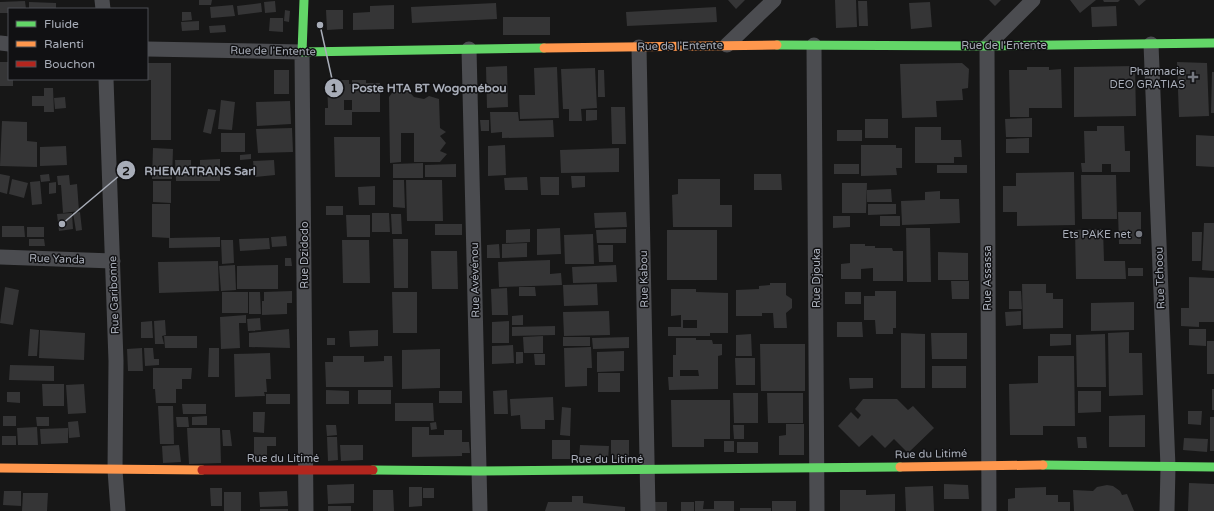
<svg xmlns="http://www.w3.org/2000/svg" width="1214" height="511" font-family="'Varela Round',sans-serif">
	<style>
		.building { fill: #353536; fill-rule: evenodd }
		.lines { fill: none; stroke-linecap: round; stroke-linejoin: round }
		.street { stroke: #4b4c50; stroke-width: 15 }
		.fast { stroke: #63d668; stroke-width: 9 }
		.slow { stroke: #ff974d; stroke-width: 9 }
		.jam { stroke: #b3261e; stroke-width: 9 }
		.poi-dot { fill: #757880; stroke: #111113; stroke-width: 1.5 }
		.labels { text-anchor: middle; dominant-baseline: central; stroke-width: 3; stroke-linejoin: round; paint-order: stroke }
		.street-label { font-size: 11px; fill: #a8adb8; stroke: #111113 }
		.poi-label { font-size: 11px; fill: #a8adb8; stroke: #111113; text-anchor: end }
		.leader { fill: none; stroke: #a8adb8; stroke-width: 1.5 }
		.callout-dot { fill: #a8adb8; stroke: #111113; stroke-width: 1.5 }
		.mark-label { font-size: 12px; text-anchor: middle; font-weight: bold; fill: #111 }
		.callout-label { font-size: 12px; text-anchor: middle; font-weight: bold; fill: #a8adb8; stroke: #111113; stroke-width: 3; stroke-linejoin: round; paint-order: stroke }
	</style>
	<rect width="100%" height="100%" fill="#171717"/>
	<path class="building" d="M199,0h13l-1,5h-12z
		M728,0h17l-9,9z
		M835,0h21l1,27 -21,1z
		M989,0h12l-6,6z
		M1070,0h26l-16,13z
		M1103,0h17l-2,2h-14z
		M1134,0h12l-7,6z
		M25,1l1,8h-17v4h-9v-11z
		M275,1l1,11 -11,1 -1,-11z
		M858,1h9l1,25h-9z
		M29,2l27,1v6h-27z
		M930,2l2,25 -21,2 -2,-26z
		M261,3l1,9 -24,3 -1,-9z
		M496,3l1,16 -85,4 -1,-16z
		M233,5l2,11 -24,2 -1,-11z
		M394,5v24l-41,1v-17l17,-1v-6z
		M1116,6l1,20 -25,1 -1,-20z
		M716,7l1,15 -90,4 -1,-14z
		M285,10l5,1 -1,11 -5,-1z
		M326,10h17v19l-16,1z
		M182,12h9l1,8 -10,1z
		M503,17h47v18h-47z
		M270,18h13v14l-14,-1z
		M199,21v9l-17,1 -1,-9z
		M225,25l1,7 -16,1 -1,-7z
		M0,62h9v17h4v7h-13z
		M1177,62l30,1 2,53 -30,1z
		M147,63h24v77h-20v-60h-4z
		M962,63l7,6 -1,19 -6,1 1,11 -27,1 1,16 -35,1 -2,-54z
		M507,66l1,41 -21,1 -1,-41z
		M1135,66l1,50 -62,1v-50z
		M557,67l2,51 -39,1 -1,-24h16l-1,-27z
		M1027,67h22v3l12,-1 1,39h-33v9h-19l-1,-47h18z
		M595,68l2,40 -16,1 1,12h-13v-12h-6l-2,-40z
		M274,70h15v24h-15z
		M598,70h6l1,27h-7z
		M1212,72h2v41h-3z
		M327,80h22v4h3v-4h14v3h14v29h-28v13h-27v-17h3zM344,100h8v10h-8z
		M400,82l14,15 10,2 5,-3 10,3 1,29 6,4 -6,4 6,7 -6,8 7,3 -7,8h-26v-29h-13v29l-11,1 -1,-66z
		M44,88h9l1,24h-10v-6h-12v-10h12z
		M65,97l1,11 -11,1 -1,-11z
		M221,100l14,2 -3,28 -14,-1z
		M290,101l1,23 -34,2 -1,-24z
		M611,107h14l1,37h-14z
		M208,109l8,1 -5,24 -8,-2z
		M586,110h11v10l-11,1z
		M490,112h28l1,9 34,-1 1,17 -52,1v-6l-11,1z
		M1032,118v19h-26l-1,-18z
		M865,119h23v19h-23z
		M480,120h9v11h-8z
		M2,121l25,1v19l10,1v25l-37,-1z
		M1097,126h27l1,25h5v21h-19v-8h-9v8h-20l-1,-9h4l-1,-32h13z
		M915,127h26v13h20l1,17h-8v6h-39z
		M292,128l1,24 -35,1 -2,-24z
		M837,130h25v11h-25z
		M221,133h24v19h-24z
		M1196,135l18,1v31l-18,-1z
		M334,137h46v40h-45z
		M1029,138v15h-23v-14z
		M505,145l1,30 -18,1v-30z
		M861,145h35v3h6v20h-6l1,7 -36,1z
		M66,146l1,19 -27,1v-19z
		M153,148l20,1 -1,30h-20z
		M619,148v24l-58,1 -1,-23z
		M251,154v5l-11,1v-5z
		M220,159v22h-44l-1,-21h16v9h9v-9z
		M274,160l1,15 -20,2 -2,-16z
		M423,163v15h-30v-14z
		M456,164v13h-31v-12z
		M834,164h25v10h-25z
		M937,165h30v8h-30z
		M1074,172l1,53 -58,1v-14h-14v-26h13v-13z
		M0,174l10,2 -3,18 -7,-2z
		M49,174l1,7 -9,1 -1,-7z
		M754,174h27l1,16h-28z
		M69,175l1,10 7,-1 2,27 -16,2 -2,-28h-3l-1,-9z
		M1081,175h35l1,44h-35z
		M571,176h14v11l-13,1z
		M527,177l1,13h-23l-1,-12z
		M540,177h19v18h-18z
		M12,179l16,4 -4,15 -15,-4z
		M678,179h42v26h12v22h-59l-1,-32 6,-1z
		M393,180h11l1,28 -12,-1z
		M406,180h36l1,41h-36z
		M40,181l2,23 -10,1 -2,-23z
		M153,181h18v22l-18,-1z
		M56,182v11l-7,1v-11z
		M842,183h25l-1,30h-24z
		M375,186v19h-16l-1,-18z
		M891,189l1,13h-25v-12z
		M940,191v8h19l1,24 -58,2 -1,-24 24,-1v-8z
		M152,204h18v34l-18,-1z
		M868,204h28v10l-28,1z
		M326,206h17v9h-17z
		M80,212l2,18 -6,1 -3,-18z
		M626,212l1,15 -32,1 -1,-15z
		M1118,212h23v32h-22z
		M72,213l1,16 -14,2 -2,-17z
		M372,213h17l1,19h-18z
		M391,214h10l1,20h-10z
		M346,215h24v22h-23z
		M833,216h17v11l-17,1z
		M880,216h20v10h-20z
		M1204,223h10v48l-12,-1z
		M435,224h27v11h-27z
		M2,226h22l1,11h-23z
		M27,227h17v10h-17z
		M560,228l1,26 -24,1v-26z
		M906,228h24l1,54h-24z
		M530,229v13l-24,1v-13z
		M626,229v14h-29l-1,-13z
		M1103,229l1,32h21l1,18h-50l-1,-49z
		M667,230h50v50h-50z
		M1192,232h10l-1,29h-9z
		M593,234l1,30h-29l-1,-29z
		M286,236l1,10 -15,1 -1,-10z
		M220,237v10l-51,1v-10z
		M269,238l1,11 -30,2 -1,-12z
		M29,239h15l1,7h-16z
		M393,239h15v49h-14z
		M221,240h12l1,23 -12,1z
		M342,240h27l1,43h-27z
		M527,243v14l-25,1v-14z
		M499,244l1,14h-13v-13z
		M850,244h15v2h10v2h17l1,3h10v30h-30v-13l-12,1v10h-20v-15l9,-1z
		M598,245h15v17h-14z
		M431,251h26l1,38h-26z
		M938,252l30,1v27h-30z
		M285,258h6l1,8h-7z
		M550,260v14l11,-1 1,12 -63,2 -1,-25z
		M218,261l1,30 -60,2 -1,-31z
		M235,265l1,25 -15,1 -2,-25z
		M278,265v24h-41v-23z
		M616,265l1,17 -44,1 -1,-16z
		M1128,268h15v8h-15z
		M1189,277l25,1v44h-15v5l-18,-1v-18h8z
		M951,281h18v18h-17z
		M770,283h16v12l6,4v9l-6,5 1,15h-13l-1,-15h-11v3h-26v-26l23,-1v-3l11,-1z
		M597,284l1,21 -34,1 -1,-21z
		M1022,284h24v9h7v6h10v29l-40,1z
		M5,287l14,3 -6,35 -13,-2z
		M519,287h16l1,9h-17z
		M507,288l1,27h-16l-1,-26z
		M671,289h25v3l32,1v40h-18v3h-42v-9h13v-12l-10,1zM683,320h14v8h-14z
		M292,291v12h-5v11l-25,1v-14h2v-9z
		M875,291h21v37h-3v6h-17l-1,-14h-11v-24h11z
		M1009,291h12l1,18h-13z
		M222,292h26v21h-26z
		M249,292h11l1,22h-12z
		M392,292h25v41h-24z
		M845,292h16v12h-16z
		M1134,302v28l-43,1v-28z
		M609,311l1,24 -46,1 -1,-24z
		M1021,311v14l-15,1 -1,-14z
		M246,315v8h-7l1,25 -19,1 -1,-32z
		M523,315v10h-11v-9z
		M260,318l1,12 -13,1 -1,-12z
		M165,320l1,15 -4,1 2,8h-9l-1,-23z
		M152,321l1,17h-12v-16z
		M509,321v22h-17v-21z
		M837,322h25l1,15h-26z
		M555,326v9l-43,1v-9z
		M30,329l9,1 -2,26h-9z
		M289,329l1,19 -41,-1v-14z
		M1189,329h17v17l-17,-1z
		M40,330l45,3 -1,27 -45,-2z
		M378,330v16l-28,1 -1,-16z
		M1129,332v21h13l1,42 -34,1 -1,-63z
		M901,333l24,1v54h-24z
		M931,333h36v26h-35z
		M751,334l1,22h-16v-21z
		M1050,334h21v11l-21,1z
		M1105,334l1,53h-29l-1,-52z
		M164,336h33v12h-32z
		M543,336v17h-19l-1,-16z
		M563,337h27v9h-27z
		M629,337v11l-36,1 -1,-11z
		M327,338h8v7h-8z
		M676,338h20v2h16l1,4h9v11l-4,1v33l-49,1 -1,-13h5v-22h3zM680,370h18l1,6h-19z
		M1207,341h7v33h-7z
		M760,344h45v47h-44z
		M513,345l1,18 -22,1v-18z
		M591,347l1,21h-5v18l-22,1 -1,-39z
		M142,348l1,23h-15l-1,-22z
		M144,348h9l1,11h5v6l-14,1z
		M209,348h10v29h-11z
		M440,349v39l-38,1v-39z
		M624,351v20l-27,1v-20z
		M516,352h7v11l-7,1z
		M270,353l1,26h-5l1,13h-3l1,4 -30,1 -1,-43z
		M534,354h11v11h-10z
		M333,356h31v6l20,-1v-5h8l1,31h-67l-1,-25h8z
		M1038,356h36l1,70h-32v9h-33l-1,-51 29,-1z
		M735,358h20v27h-19z
		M10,365l44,1v15l-45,-1z
		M932,366h34v22h-34z
		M153,368h39l-1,11h-9v10h-6v14h-20l-1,-14h-2z
		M598,373h22v19h-22z
		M849,378h24v10l-23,1z
		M42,384h22v22h-21z
		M84,384l2,29 -18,1 -2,-29z
		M1212,389h2v21h-2z
		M326,390l23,1v13h-23z
		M358,390h33v14h-33z
		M507,390l1,24h-14l-1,-23z
		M439,391h23v12h-23z
		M1078,391h23v21l-23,1z
		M7,392h13v11l-13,-1z
		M733,393h25v30h-24z
		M767,393h36v30h-35z
		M266,394h24v10h-24z
		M553,397l1,23h-9v9h-24l-1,-14 -9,1 -1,-17z
		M863,399h34l11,11 5,-4 21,22 -26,25 -14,-14 -9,9 -13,-13 -13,12 -21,-21 13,-14 7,7 3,-4 -6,-6z
		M671,400h59v39h-26v8h-32z
		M395,403h38l1,18h-39z
		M182,404h24v10h-23z
		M158,406h15l1,38h-14z
		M562,407l9,1 -1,28 -10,-1z
		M1188,411h14l-1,14 -13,-1z
		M253,412h12l-1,21 -11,-1z
		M1145,415v32h-36v-31z
		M3,416h13v10h-13z
		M207,416v9h-15v-8z
		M36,417h13v9h-12z
		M176,417h12l1,10h-12z
		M1210,417h4v34h-4z
		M78,421l2,16 -11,1 -1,-16z
		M436,422l1,7 -6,1 -1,-7z
		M786,424h18v31h-25v-19l7,-1z
		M326,425h10l1,10 -10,1z
		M733,425h11v14h-10z
		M37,427l1,18h-20l-1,-17z
		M412,427h17v8h15v-5h18v12h7l1,11h-8v3l-50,1z
		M68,428v15l-27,1 -1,-15z
		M187,428h33l1,35 -32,1z
		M222,430h8l2,16h-9z
		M2,436h14v9h-14z
		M254,437h22v9h-9v14h-13z
		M327,437h10l1,23 -10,1z
		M1077,437h9l1,11h-9z
		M1184,438l24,1 -1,13 -24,-2z
		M552,440h18v19h-18z
		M611,440h18v20l-18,-1z
		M724,441h10v11h-10z
		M737,442h21v11h-21z
		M179,445l2,17 -18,1 -1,-17z
		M340,445h23v15l-22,1z
		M580,445l29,1 -1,15 -29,-2z
		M1189,483l25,1v27h-26z
		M354,484v19l-26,1 -1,-19z
		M944,484l24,1 1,14h-25z
		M1107,485l6,1 7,5 2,4 5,-1 7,17h-60l-1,-21 20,1 4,-4z
		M933,486l1,25h-28l-1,-24z
		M409,487h13v19l-13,1z
		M1046,487v8h12v7h12v9h-62v-12l7,-1v-10z
		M210,488h12v18h-11z
		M423,488h11v10h-11z
		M373,490h20l1,21h-21z
		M840,490h26v5l29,-1v17h-55z
		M4,491h17v15l-18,-1z
		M287,491l1,15 -28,1 -1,-15z
		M224,492h17v19h-17z
		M23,493h25l-1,18h-25z
		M572,496h11v7l42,4v4h-80l3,-9h24z
		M695,501h9l-1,8h11v-8h20v10h-39z
		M772,501h24v10h-24z
		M655,502h12v9h-12z
		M681,502h13v9h-13z
		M328,506h23v5h-23z
		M740,508h31v3h-31z
		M260,509h28v2h-28z"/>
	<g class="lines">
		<path class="street" d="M102,0l1,9
			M0,43l9,1
			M1151,44l17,423 -1,44
			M727,45l47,-45
			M814,45l3,466
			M639,47l9,464
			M147,49l155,3 4,459
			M469,49l11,462
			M106,79l10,282 -1,109 3,41
			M0,257l113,4
			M989,511l-2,-465 46,-46"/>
		<path class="fast" d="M304,0l-2,52 242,-4
			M777,45l210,1 227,-3
			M1043,465l171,2
			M373,470l107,1 420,-4"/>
		<path class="slow" d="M544,48l233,-3
			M900,467l143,-2
			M0,468l202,2"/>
		<path class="jam" d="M202,470h171"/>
	</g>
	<g class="poi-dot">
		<path d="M1191 71h4v4h4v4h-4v4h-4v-4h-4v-4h4z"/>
		<circle cx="1139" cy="234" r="4"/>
	</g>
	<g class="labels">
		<g class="street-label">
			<text x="1004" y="45">Rue de l'Entente</text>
			<text transform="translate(680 46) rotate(-1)">Rue de l'Entente</text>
			<text transform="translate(273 51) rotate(1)">Rue de l'Entente</text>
			<text transform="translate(304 255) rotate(-90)">Rue Dzidodo</text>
			<text transform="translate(57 259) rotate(2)">Rue Yanda</text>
			<text transform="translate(816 278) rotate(-90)">Rue Djouka</text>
			<text transform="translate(987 278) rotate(-90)">Rue Assassa</text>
			<text transform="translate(1160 278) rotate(-92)">Rue Tchoou</text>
			<text transform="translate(644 279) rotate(-91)">Rue Kabou</text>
			<text transform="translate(475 280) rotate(-91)">Rue Avévénou</text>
			<text transform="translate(114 295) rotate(-92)">Rue Garibonne</text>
			<text transform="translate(931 454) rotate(-1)">Rue du Litimé</text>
			<text x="283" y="458">Rue du Litimé</text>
			<text x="607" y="459">Rue du Litimé</text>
		</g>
		<g class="poi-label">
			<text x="1185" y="71">Pharmacie<tspan x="1185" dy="13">DEO GRATIAS</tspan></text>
			<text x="1131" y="234">Ets PAKE net</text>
		</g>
	</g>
	<path class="leader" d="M320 25L334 88M62 224L126 170"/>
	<g class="callout-dot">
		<circle cx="320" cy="25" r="4"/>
		<circle cx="62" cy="224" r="4"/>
		<circle cx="334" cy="88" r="10"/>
		<circle cx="126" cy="170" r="10"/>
	</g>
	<g class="mark-label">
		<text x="334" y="92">1</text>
		<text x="126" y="175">2</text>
	</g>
	<g class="callout-label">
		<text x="429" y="92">Poste HTA BT Wogomébou</text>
		<text x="200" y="175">RHEMATRANS Sarl</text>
	</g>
	<rect x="8" y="8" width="140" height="72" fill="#111113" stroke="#4d4f55"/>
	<rect x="16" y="21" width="20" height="6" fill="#63d668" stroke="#4d4f55"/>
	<text x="44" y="28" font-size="12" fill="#a8adb8">Fluide</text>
	<rect x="16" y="41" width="20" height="6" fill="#ff974d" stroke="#4d4f55"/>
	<text x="44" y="48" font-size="12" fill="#a8adb8">Ralenti</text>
	<rect x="16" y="61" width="20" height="6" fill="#b3261e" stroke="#4d4f55"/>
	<text x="44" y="68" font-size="12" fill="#a8adb8">Bouchon</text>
</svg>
